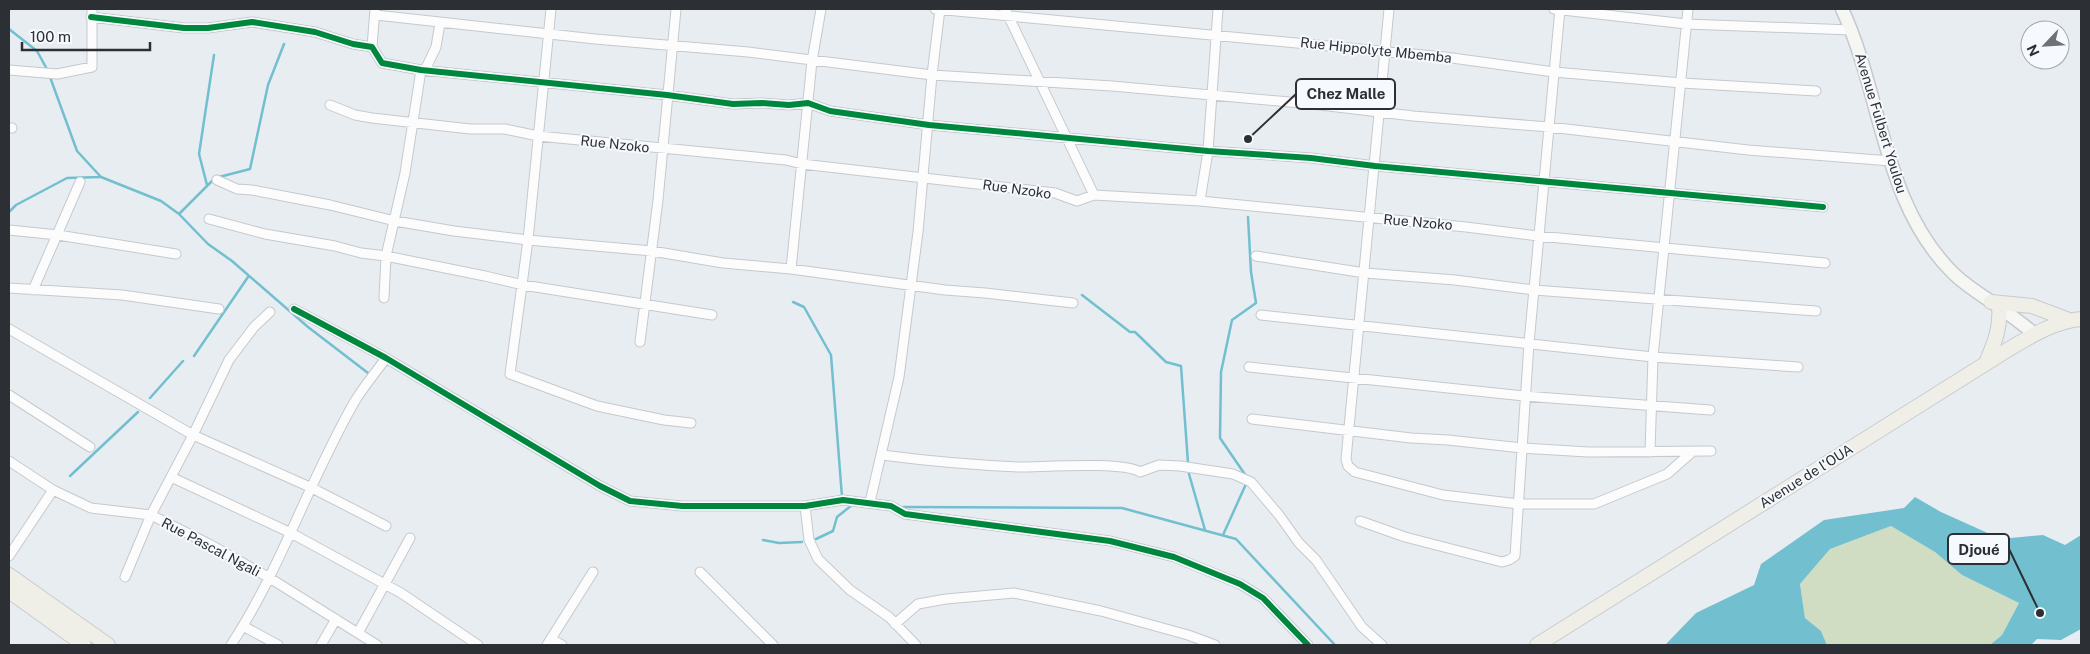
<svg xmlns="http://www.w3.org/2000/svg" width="2090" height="654" font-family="'Public Sans',sans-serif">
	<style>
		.green { fill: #d0ddc2 }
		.water { fill: #72bfd0 }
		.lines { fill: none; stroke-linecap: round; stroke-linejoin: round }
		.stream { stroke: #72bfd0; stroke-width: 2.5 }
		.street-casing { stroke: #c5c9cd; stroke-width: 11 }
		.secondary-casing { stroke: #c5c9cd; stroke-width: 15 }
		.primary-casing { stroke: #c9cbcd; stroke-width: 16 }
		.street { stroke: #fcfcfd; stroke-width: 9 }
		.secondary { stroke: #f6f6f2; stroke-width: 12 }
		.primary { stroke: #efeee7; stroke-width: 14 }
		.cycleway-casing { stroke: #f6f9fd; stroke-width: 9 }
		.cycleway { stroke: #00873e; stroke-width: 6 }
		.labels { text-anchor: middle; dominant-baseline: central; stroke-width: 4; stroke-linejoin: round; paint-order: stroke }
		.street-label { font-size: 14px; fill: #2c2f33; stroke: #f6f9fd }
		.leader { fill: none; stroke: #2c2f33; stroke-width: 2 }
		.callout-dot { fill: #2c2f33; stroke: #f6f9fd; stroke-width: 2 }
		.callout { fill: #f6f9fd; stroke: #2c2f33; stroke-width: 2 }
		.callout-label { font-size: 15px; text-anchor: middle; font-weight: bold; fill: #2c2f33 }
	</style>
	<rect width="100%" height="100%" fill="#e8edf2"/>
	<path class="green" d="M1891,526l44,26 27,23 57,28 -17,32 -12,10h-163l-6,-14 -16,-13 -5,-34 30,-35z"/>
	<path class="water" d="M1915,497l26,15 60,27 42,-4 22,10 16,-10v94l-20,11 -24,-1 -6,6h-41l12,-10 17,-32 -57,-28 -27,-23 -44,-26 -61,23 -30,35 5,34 16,13 6,14h-162l31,-32 58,-28 7,-21 63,-44 80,-12z"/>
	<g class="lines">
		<path class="stream" d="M9,29l28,22 11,20
			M50,77l27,74 24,26 60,24 18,13 29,30 24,17 76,66 60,46
			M219,177l31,-8 18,-84 16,-41
			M207,185l-8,-31 15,-99
			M9,212l7,-7 51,-27 33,-1
			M179,214l35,-35
			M1082,295l48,37h5l31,30 15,4 7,97
			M799,305l-6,-3 11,5 27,48 11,142
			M194,356l54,-79
			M150,398l33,-37
			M1189,474l16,56
			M70,476l68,-64
			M1246,476l-26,-38 1,-66 11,-52 24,-17 -5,-31 -3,-55
			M903,507l219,1 114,31 99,106
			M1223,535l23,-51
			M816,539l17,-8 4,-14 15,-12
			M763,540l16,3 23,-1"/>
		<g class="street-casing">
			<path id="street" d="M551,9l-23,231 -18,134 87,32 67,14 27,3
				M935,9l510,48 109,15 128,11 134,8
				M1005,9l89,186
				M1389,9l-43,450 2,7 7,6 88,23 76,9h75l73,-30 25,-22
				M1554,9l132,15 166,6
				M376,15l219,24 153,13 184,23 180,11 200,18 101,12 136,11 199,23 143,11
				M91,17l93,11h24l44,-6 63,10 38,12 19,3 10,16 39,7 246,25 66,9 29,-1 27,2 19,-2 22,8 99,14 279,26 103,7 64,8 448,41
				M372,47l3,-38
				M9,70l48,4 35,-7v-58
				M425,70l11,-23 4,-24
				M330,105l25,10 17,3 98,11h35l33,7 248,24 16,4 253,29 22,8 17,-6 106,6 266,26 72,9 287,27
				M9,128h3
				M217,180l20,9 15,1 78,15 65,16 59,10 74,9 124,11 71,12 68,6 154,21 40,3 88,10
				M1200,201l8,-50 10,-142
				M209,219l56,15 70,12 26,7 25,3 99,20 38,9 189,30
				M9,230l49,5 118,19
				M1256,256l109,17 90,7 79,10 282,21
				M791,269l21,-208 9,-52
				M9,288l113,7 97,14
				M33,290l47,-108
				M384,298l2,-42 19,-83 16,-103
				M294,309l92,49 214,128 30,15 52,5h123l38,-6 48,6 14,8 205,27 64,16 66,27 23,14 45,47
				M1261,315l392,42 145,10
				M9,329l184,106 119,53 74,38
				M640,342l18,-142 18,-191
				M1249,367l275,29 186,14
				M9,395l81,52
				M1252,419l159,19 37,2 74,8 66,4 123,-1
				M1650,452l3,-95 35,-348
				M882,455c46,6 91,10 137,12 25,0 104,-6 121,5l19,-7 21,1 53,8 18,8 28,33 20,28 17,17 46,67 20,18
				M9,461l44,29 38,18 60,7 58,29 59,33 109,68
				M171,477l120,56 110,60 77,52
				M870,502l29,-125 19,-145 14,-157 8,-66
				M805,506l4,34 9,19 32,31 39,27 27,28
				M1360,521l45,16 97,25 7,-2 6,-4 14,-213 31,-334
				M9,556l44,-66
				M700,572l73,73
				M125,577l26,-62 42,-80 36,-75 25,-33 16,-15
				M895,624l23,-20 28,-5 68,-6 87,18 87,24 27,10
				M243,626l35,19
				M358,633l52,-95
				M551,639l11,6
				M231,645c50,-76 78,-165 124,-244 9,-15 21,-29 31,-43
				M321,645l15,-26
				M547,645l46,-73"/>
		</g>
		<g class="secondary-casing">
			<path id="secondary" d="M1842,9c40,85 40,194 111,264 13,13 30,23 46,34 12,8 24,18 36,27"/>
		</g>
		<g class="primary-casing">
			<path id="primary" d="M1991,302l41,4 37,14
				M1986,363c8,-19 15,-35 13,-56
				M9,575l99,70
				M9,591l75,54
				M1537,645l472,-296c22,-13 46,-28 72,-30"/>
		</g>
		<use href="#street" class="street"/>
		<use href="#secondary" class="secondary"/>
		<use href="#primary" class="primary"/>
		<g class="cycleway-casing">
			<path id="cycleway" d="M91,17l93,11h24l44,-6 63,10 38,12 19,3 10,16 39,7 246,25 66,9 29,-1 27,2 19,-2 22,8 99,14 279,26 103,7 64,8 448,41
				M294,309l92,49 214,128 30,15 52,5h123l38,-6 48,6 14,8 205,27 64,16 66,27 23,14 45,47"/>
		</g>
		<use href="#cycleway" class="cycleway"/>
	</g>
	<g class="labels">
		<g class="street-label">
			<text transform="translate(1376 50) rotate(6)">Rue Hippolyte Mbemba</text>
			<text transform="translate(1881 123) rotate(73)">Avenue Fulbert Youlou</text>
			<text transform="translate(615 144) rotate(6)">Rue Nzoko</text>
			<text transform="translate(1017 189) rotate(8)">Rue Nzoko</text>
			<text transform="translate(1418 222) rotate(5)">Rue Nzoko</text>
			<text transform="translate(1806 476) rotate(-32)">Avenue de l'OUA</text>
			<text transform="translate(211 547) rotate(28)">Rue Pascal Ngali</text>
		</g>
	</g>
	<path class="leader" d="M1248 139L1296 94M2040 613L2009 549"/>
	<g class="callout-dot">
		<circle cx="1248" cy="139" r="5"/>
		<circle cx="2040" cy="613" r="5"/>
	</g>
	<g class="callout">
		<rect x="1296" y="79" width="99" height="30" rx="5"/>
		<rect x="1948" y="534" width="61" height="30" rx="5"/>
	</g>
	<g class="callout-label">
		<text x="1346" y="99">Chez Malle</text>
		<text x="1979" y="555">Djoué</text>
	</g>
	<rect width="2090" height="654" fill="none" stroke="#2c2f33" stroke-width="20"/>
	<g transform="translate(2045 45) rotate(245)"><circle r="24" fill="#f6f9fd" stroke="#a5a8ac"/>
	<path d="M0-4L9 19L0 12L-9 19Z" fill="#6e7276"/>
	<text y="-8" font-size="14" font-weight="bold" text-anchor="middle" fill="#2c2f33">N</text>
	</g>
	<path d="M22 42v8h128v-8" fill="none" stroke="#2c2f33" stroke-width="2.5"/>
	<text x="30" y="42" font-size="15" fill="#2c2f33" stroke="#f6f9fd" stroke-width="4" paint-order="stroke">100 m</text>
</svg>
